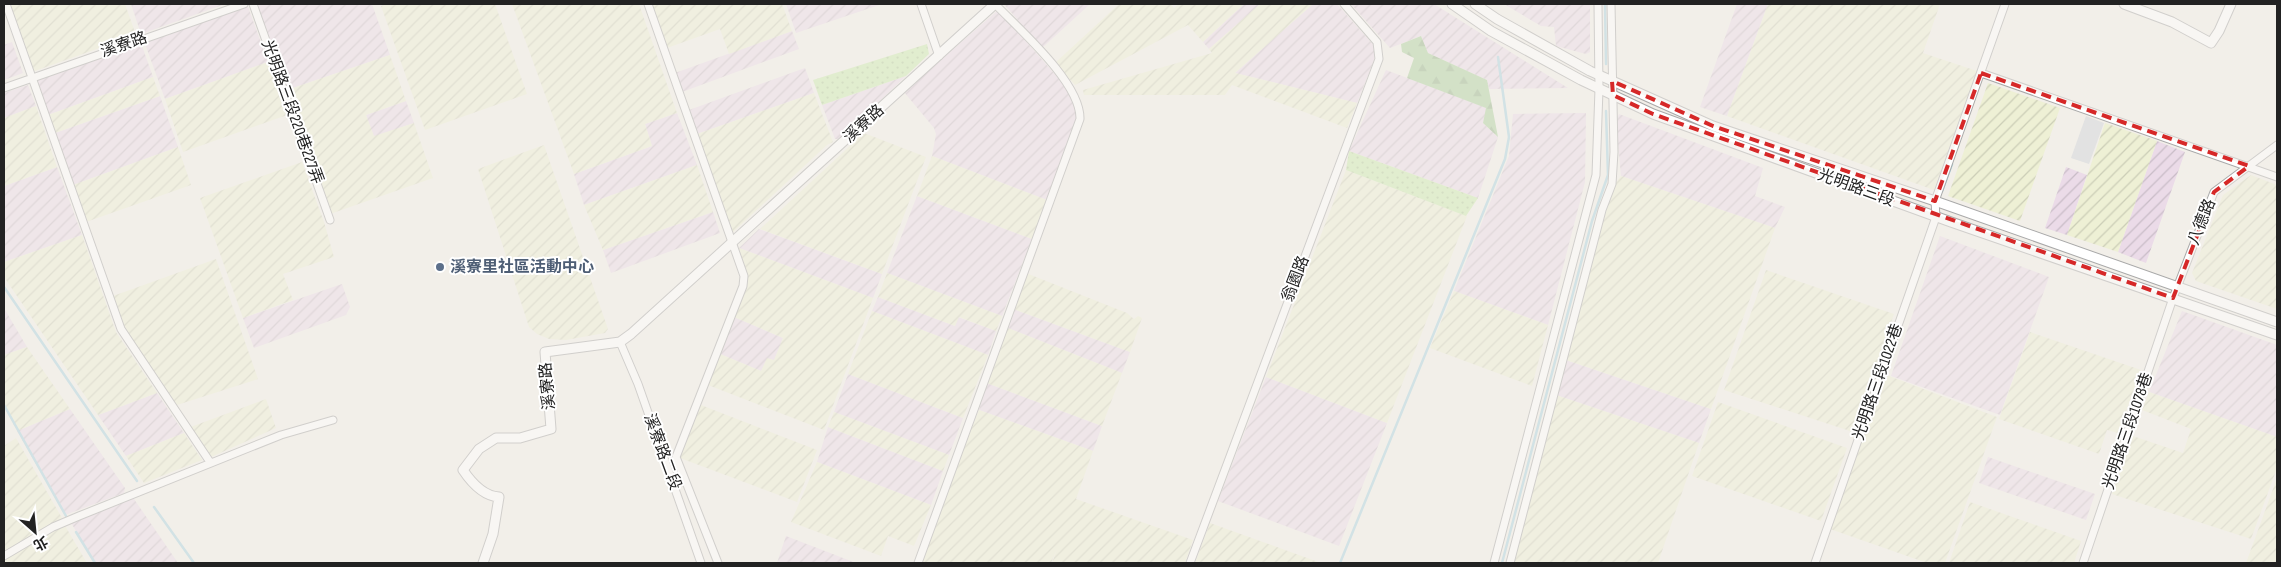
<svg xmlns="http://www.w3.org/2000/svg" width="2281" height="567" font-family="'Sofia Sans Condensed','Noto Sans TC',sans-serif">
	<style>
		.industrial { fill: url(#industrial-furrows) }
		.farmland { fill: url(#farmland-furrows) }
		.grass { fill: url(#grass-dots) }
		.forest { fill: url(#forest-firs) }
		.parking { fill: #e2e2e2 }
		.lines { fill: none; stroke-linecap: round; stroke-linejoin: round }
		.stream { stroke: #aad3df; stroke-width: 2.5 }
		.minor-casing { stroke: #a9a9a9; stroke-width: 9 }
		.tertiary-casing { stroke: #a9a9a9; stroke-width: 11 }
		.minor { stroke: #fff; stroke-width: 7 }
		.tertiary { stroke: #fff; stroke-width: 9 }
		.marked { fill: none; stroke: #d62828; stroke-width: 4; stroke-dasharray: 10 6; stroke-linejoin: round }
		.service-dot { fill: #5c6f8a; stroke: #fff; stroke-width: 2 }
		.labels { text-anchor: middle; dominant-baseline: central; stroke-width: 4; stroke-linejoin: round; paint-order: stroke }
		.street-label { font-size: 16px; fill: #222; stroke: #fff }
		.service-label { font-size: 16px; font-weight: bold; fill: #4e5e75; stroke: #fff; text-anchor: start }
	</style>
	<defs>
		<pattern id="industrial-furrows" width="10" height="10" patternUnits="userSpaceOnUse" patternTransform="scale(1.25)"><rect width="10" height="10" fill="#ebdbe8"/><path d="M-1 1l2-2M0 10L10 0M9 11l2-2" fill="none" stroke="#c9bcc7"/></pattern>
		<pattern id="farmland-furrows" width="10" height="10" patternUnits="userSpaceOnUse" patternTransform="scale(1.25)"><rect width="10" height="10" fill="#eef0d5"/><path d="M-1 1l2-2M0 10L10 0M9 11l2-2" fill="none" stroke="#ccceb7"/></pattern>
		<pattern id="grass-dots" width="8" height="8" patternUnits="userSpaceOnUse" patternTransform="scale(1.25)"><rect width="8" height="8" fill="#cdebb0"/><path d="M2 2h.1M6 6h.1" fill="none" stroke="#b0c997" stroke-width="1.8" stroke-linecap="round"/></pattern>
		<pattern id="forest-firs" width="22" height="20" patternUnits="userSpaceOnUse" patternTransform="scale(1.25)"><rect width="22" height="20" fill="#add19e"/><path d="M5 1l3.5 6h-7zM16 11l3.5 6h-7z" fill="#95b388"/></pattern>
	</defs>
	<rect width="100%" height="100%" fill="#f2efe9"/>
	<path class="industrial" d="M131,4h94l-84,30z
		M247,4l21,58 -103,37 -21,-58z
		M260,4h112l18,51 -103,35 -29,-83z
		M786,4h96l-86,29z
		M1004,4h86l-48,44z
		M1244,4h16l-51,45 -6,-7z
		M1313,4h24l40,45v4l-20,50 -122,-30z
		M1351,4h83l134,84 -79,1 -2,-9 -59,-27 -7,-17 -31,12z
		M1504,4h86v48l-4,2 -30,-8 -2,-19 -13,-1z
		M1737,4h31l-41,112 -27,-9z
		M997,11l4,2 74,84 5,16 -33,87 -115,-44 4,-22 -2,-6 -30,-36z
		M792,31l7,18 -117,43 -7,-19z
		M12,42l11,31 -19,7v-35z
		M141,43l12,34 -105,38 -12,-35z
		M805,68l9,25 -117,41 -8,-24z
		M1386,70l101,38 -4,15 15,14 -20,61 -129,-47z
		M906,76l-66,63h-5l-13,-34z
		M28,85l8,21 -32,12v-25z
		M160,96l18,51 -105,38 -18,-52z
		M406,101l8,22 -40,14 -8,-22z
		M677,113l20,52 -113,40 -10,-31 78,-28 -7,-22z
		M1586,113l-1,69 -37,143 -94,-34 55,-135 4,-42z
		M1619,114l144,54 -8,28 30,11 -10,21 -154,-52 -5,-55z
		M2157,141l28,11 -39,111 -28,-11z
		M57,167l25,68 -78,27v-76z
		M2066,167l21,8 -20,60 -22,-7z
		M917,196l115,43 -30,77 -115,-43z
		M713,212l7,21 -109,40 -8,-23z
		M759,229l123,45 -9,24 -134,-50z
		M1940,236l109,41 -49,138 -109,-39z
		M342,284l8,23 -4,8 -92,33 -11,-30z
		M878,297l77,29 3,-9 38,14 -8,24 -116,-44z
		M4,308l23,39 -23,8z
		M1013,309l117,43 -8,21 -117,-46z
		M2182,311l95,34v92l-128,-45z
		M734,317l49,21 -9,23 -13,10 -41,-17z
		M1566,360l145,49 -12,34 -143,-48z
		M848,374l115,44 -14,37 -115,-43z
		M1266,377l121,46 -48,123 -121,-45z
		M984,382l118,44 -9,25 -114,-41z
		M157,393l27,40 -58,23 -28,-41z
		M70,409l55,79 -1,5 -59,22 -48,-84z
		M828,427l115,44 -12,34 -114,-43z
		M1988,457l107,37 -9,26 -107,-37z
		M129,497l5,2 44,64h-83l-25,-42z
		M786,536l70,27h-79z"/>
	<path class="farmland" d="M8,4h117l11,31 -104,37z
		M389,4h106l32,90 -102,36 -44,-124z
		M512,4h127l38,109 -32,11 7,22 -78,28z
		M651,4h131l10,27 -63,23 -9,-25 -53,19z
		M1119,4h52l3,4 5,-4h65l-41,38 -15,-17 -113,60 -20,-22z
		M1260,4h53l-78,69 122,30 -10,25 -115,-43 -7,10h-141l-1,-5 129,-37 -3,-4z
		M1768,4h172l-17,49 54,18 -43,119 -207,-74z
		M390,55l16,46 -40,14 8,21 40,-13 19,55 -103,36 -43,-124z
		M268,62l19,53 -104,37 -18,-53z
		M153,77l7,19 -105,37 -7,-18z
		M1988,83l72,25 -40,113 -72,-25z
		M814,93l19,49 -6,3 -94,87 -36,-98z
		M36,106l21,61 -53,19v-68z
		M2105,123l52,18 -39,111 -51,-17z
		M864,133l62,24 -44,117 -122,-45z
		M544,145l64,184 -3,4 -39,7 -17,-1 -12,-5 -8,-7 -51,-158z
		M178,147l13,38 -105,37 -13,-37z
		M932,156l115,44 -15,39 -115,-43z
		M302,162l22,60 10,35 -51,17 10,26 -50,18 -43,-120z
		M697,165l16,47 -110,38 -19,-45z
		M1346,170l121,46 -80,207 -121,-46z
		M2251,175l26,10v124l-81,-28 -4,-8 31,-78z
		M1621,176l154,52 -64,181 -145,-49 42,-167z
		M82,235l34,97 41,61 -59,22 -94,-138v-15z
		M739,248l134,50 -49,132 -116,-45 12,-31 41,17 6,-13 7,2 9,-22 -49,-21 13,-32z
		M216,259l42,120 -81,26 -49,-68 -15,-41z
		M1766,270l128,44 -41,118 -129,-42z
		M887,273l115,43 -6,15 -37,-14 -4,9 -77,-29z
		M1026,273l101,40 7,6 4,-3 4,2 -12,34 -117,-43z
		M1454,291l94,34 -16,61 -102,-38z
		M872,311l116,44 -25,63 -115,-44z
		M1005,327l117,46 -20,53 -118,-44z
		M2030,332l111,38 -23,63 -11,-3 -8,24 -100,-35z
		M27,347l43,62 -53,22 -13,-24v-52z
		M1884,374l113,43 -52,146h-18l-97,-34z
		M2149,392l128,45v31l-26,71 -139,-45 21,-58 50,17 8,-24 -49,-19z
		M1556,395l143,48 -41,120h-144z
		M266,399l10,29 -65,29 -23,-29z
		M1718,402l129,46 -26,73 -129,-45z
		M701,405l116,45 -20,52 -117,-44z
		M979,410l114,41 -17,48 117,41 -8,23h-133l5,-14 -6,14h-134z
		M834,412l115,43 -6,16 -115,-44z
		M184,433l18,27 -58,23 -18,-27z
		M16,438l46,80 -58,34v-106z
		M817,462l114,43 -17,41 -26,-10 -7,20 -90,-34z
		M2277,478v85h-31z
		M1970,502l111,39 -7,22h-125z
		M1210,523l111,40h-126z
		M64,524l23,39h-83v-4z"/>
	<path class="grass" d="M927,44l2,10 -23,22 -84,29 -9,-25z
		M1349,151l129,47 -12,18 -120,-46z"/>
	<path class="forest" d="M1421,36l7,17 59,27 11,57 -15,-14 3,-15 -79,-30 7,-20 -12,-6 -1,-8z"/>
	<path class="parking" d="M2086,116l18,7 -15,41 -18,-6z"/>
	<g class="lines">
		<path class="stream" d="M1605,4l1,60
			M1942,191l10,-27
			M4,287l133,194
			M4,405l62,111
			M154,507l40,56
			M76,532l19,31
			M1340,563l165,-404 4,-22 -11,-80
			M1502,563l90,-342 16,-46 -2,-64"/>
		<g class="minor-casing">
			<path id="minor" d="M6,4l115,325 89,133
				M253,4l77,216
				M648,4l96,272 -1,10 -67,171 42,106
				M921,4l18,52
				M1981,73l296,104
				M4,88l240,-84
				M620,342l18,42 63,179
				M4,556l49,-29 26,-11 202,-81 52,-15
				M918,563l162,-444c1,-36 -60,-89 -85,-115
				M1190,563l189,-504 -2,-17 -33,-38
				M1494,563l102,-388 3,-86 -1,-85
				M1510,563l92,-353 10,-26 2,-32 -3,-148
				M1815,563l121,-346 -1,-16 70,-197
				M2083,563l90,-265 41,-106 63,-47"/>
		</g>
		<g class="tertiary-casing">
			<path id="tertiary" d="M1452,4l39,27 90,49 72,34 298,108 326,113
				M1475,4l22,15 93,52 123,55 222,75 342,121
				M2124,4l48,18 39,21 8,-12 12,-27
				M483,563l10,-29 6,-37c-15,-1 -28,-15 -36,-27l16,-21 17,-11h24l31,-9 -6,-77 75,-10 11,-8 364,-330"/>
		</g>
		<use href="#minor" class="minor"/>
		<use href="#tertiary" class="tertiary"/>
	</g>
	<path d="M0 0H2281V567H0ZM1981,73l268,93 -35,26 -41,106 -520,-184 -40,-19 -1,-14 101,45 222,75z" fill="#f2efe9" fill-opacity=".55" fill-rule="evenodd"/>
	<path class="marked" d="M1981,73l268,93 -35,26 -41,106 -520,-184 -40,-19 -1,-14 101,45 222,75z"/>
	<circle class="service-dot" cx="440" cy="267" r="5"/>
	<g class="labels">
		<g class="street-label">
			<text transform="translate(124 45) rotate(-19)">溪寮路</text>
			<text transform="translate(292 112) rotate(70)">光明路三段220巷227弄</text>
			<text transform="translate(864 124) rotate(-42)">溪寮路</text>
			<text transform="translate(1856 188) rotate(20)">光明路三段</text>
			<text transform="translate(2202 222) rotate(-68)">八德路</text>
			<text transform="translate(1296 279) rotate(-69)">翁園路</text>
			<text transform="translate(1878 382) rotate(-71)">光明路三段1022巷</text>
			<text transform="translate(548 386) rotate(-95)">溪寮路</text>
			<text transform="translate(2128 431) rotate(-71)">光明路三段1078巷</text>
			<text transform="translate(662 452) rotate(70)">溪寮路二段</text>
		</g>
		<g class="service-label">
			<text x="450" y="267">溪寮里社區活動中心</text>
		</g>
	</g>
	<rect width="2281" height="567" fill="none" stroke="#222222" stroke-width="10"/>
	<g transform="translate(35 532) rotate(153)" stroke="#ffffff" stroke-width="4" paint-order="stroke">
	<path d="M0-4L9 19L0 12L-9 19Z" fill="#222222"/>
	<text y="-8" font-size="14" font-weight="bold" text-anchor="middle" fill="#222222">北</text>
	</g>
</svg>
